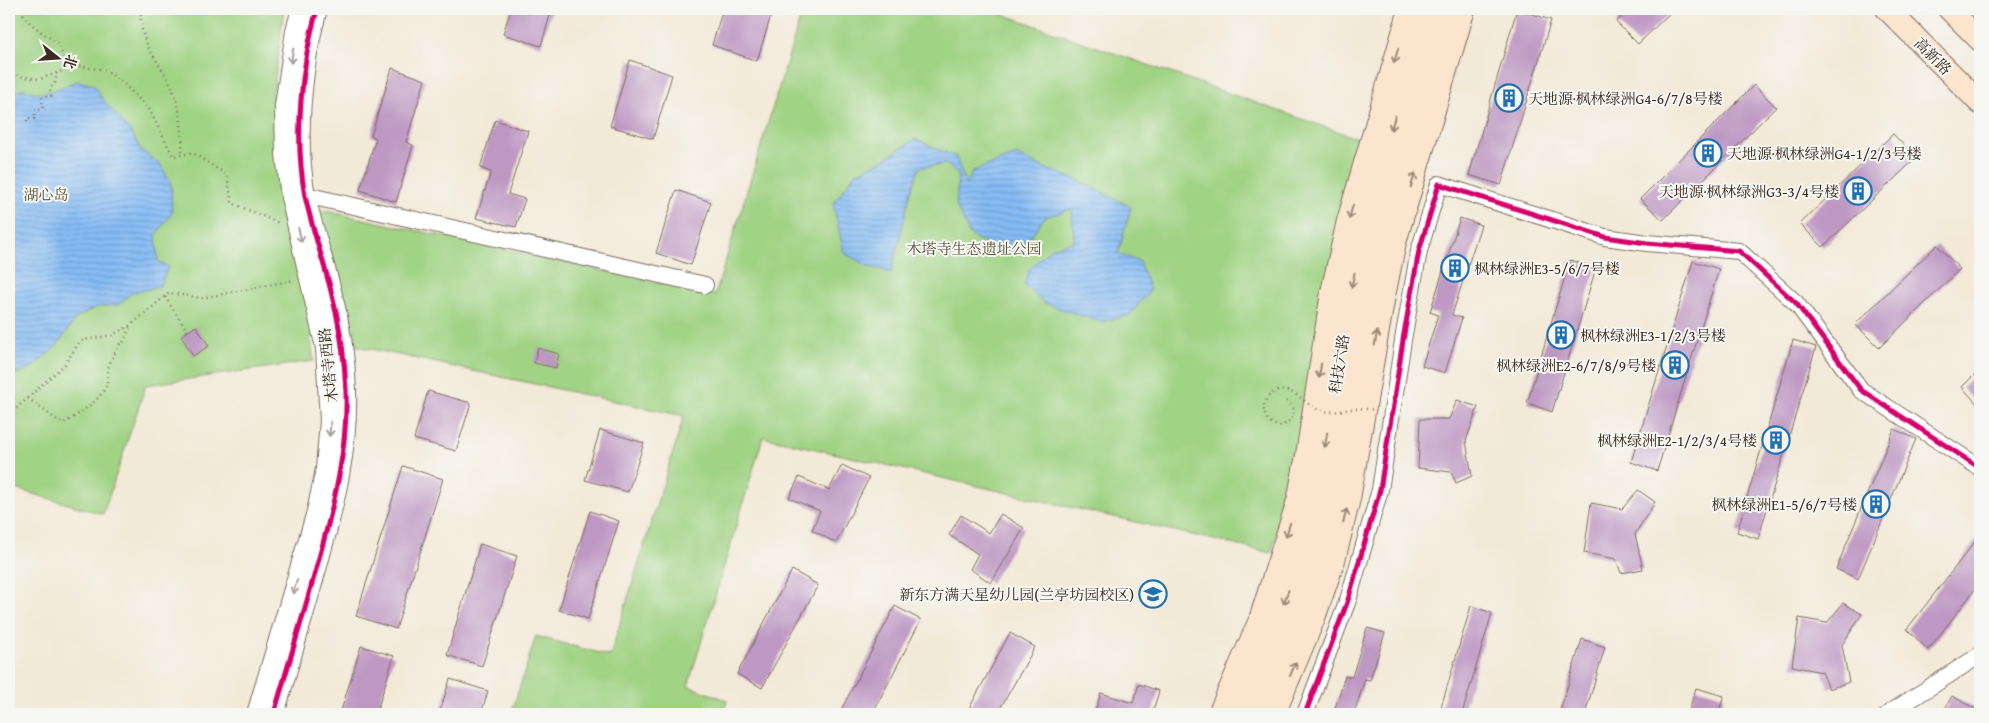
<svg xmlns="http://www.w3.org/2000/svg" width="1989" height="723" font-family="'Gentium Book Plus','Noto Serif SC',serif">
	<style>
		.park { fill: #a0d384; stroke: #6e7e51 }
		.water { fill: url(#water-rules); stroke: #60738a }
		.building { fill: #bd98c3 }
		.lines { fill: none; stroke-linecap: round; stroke-linejoin: round }
		.minor-casing { stroke: #7b6d5f; stroke-width: 18 }
		.tertiary-casing { stroke: #7b6d5f; stroke-width: 22 }
		.secondary-casing { stroke: #7b6d5f; stroke-width: 24 }
		.path { stroke: #7b6d5f; stroke-width: 2.5; stroke-dasharray: 1 4; stroke-linecap: butt }
		.minor { stroke: #fff; stroke-width: 16 }
		.tertiary { stroke: #fff; stroke-width: 20 }
		.secondary { stroke: #fbe5cf; stroke-width: 22 }
		.path-bridge { stroke: #7b6d5f; stroke-width: 2.5; stroke-dasharray: 1 4; stroke-linecap: butt }
		.cycleway-casing { stroke: #f6f6f2; stroke-width: 8 }
		.cycleway { stroke: #d6006c; stroke-width: 5 }
		.oneway { stroke: #a79f9a }
		.oneway2 { stroke: #9b8876 }
		.labels { text-anchor: middle; dominant-baseline: central; stroke-width: 4; stroke-linejoin: round; paint-order: stroke }
		.street-label { font-size: 15px; fill: #3b2a1e; stroke: #f6f6f2 }
		.poi-label { font-size: 15px; fill: #3b2a1e; stroke: #f6f6f2; text-anchor: end }
		.park-label { font-size: 15px; fill: #545438; stroke: #f6f6f2 }
	</style>
	<defs>
		<pattern id="water-rules" width="6" height="5" patternUnits="userSpaceOnUse" patternTransform="scale(1.25)"><rect width="6" height="5" fill="#86bcf5"/><path d="M0 2.5h6" fill="none" stroke="#6f99c6"/></pattern>
	</defs>
	<rect width="100%" height="100%" fill="#f6f6f2"/>
	<filter id="ink" filterUnits="userSpaceOnUse"><feTurbulence type="fractalNoise" baseFrequency=".02" numOctaves="2"/><feDisplacementMap in="SourceGraphic" scale="10" xChannelSelector="R" yChannelSelector="G"/><feConvolveMatrix kernelMatrix="1 2 1 2 8 2 1 2 1" color-interpolation-filters="sRGB"/></filter>
	<filter id="wash" filterUnits="userSpaceOnUse"><feTurbulence type="fractalNoise" baseFrequency=".0096" numOctaves="4" result="noise"/><feDisplacementMap in="SourceGraphic" scale="20" xChannelSelector="R" yChannelSelector="G"/><feGaussianBlur stdDeviation="1.12" result="paint"/><feColorMatrix in="noise" values="0 0 0 0 0 0 0 0 0 0 0 0 0 0 0 0 0 1.4 0 .05"/><feComposite in="paint" operator="in"/></filter>
	<g filter="url(#wash)">
		<rect width="100%" height="100%" fill="#f3e9d7"/>
		<path class="park" d="M9,9h275l-11,86 7,106 435,94 88,-286h185l377,132 -70,337 -24,75 -508,-116 -75,249 39,14 -3,14h-213l25,-78 74,20 74,-240 -374,-80 4,25 -168,24 -43,129 -94,-27z"/>
		<path class="water" d="M77,81l17,4 6,11 33,39 8,15 20,15 10,19 1,29 -16,22 2,26 10,6 -9,20 -26,5 -15,13 -21,2 -21,11 -19,28 -25,22 -23,8v-282l15,-6c16,12 36,-1 53,-7z
			M915,139l41,18 10,28 7,-14 43,-16 31,14 33,12 51,26 -13,47 21,7 11,29 -20,25 -30,7 -56,-19 -20,-18 5,-15 20,-21 25,-8 -2,-32 -27,8 -21,28 -22,8 -32,-18 -14,-29 2,-32 -12,-10 -27,4 -9,27 -19,78 -23,-7 -24,-13 -11,-49 23,-31 27,-13z"/>
		<g id="blocks">
			<path class="building" d="M511,9h41l-11,37 -38,-12z
				M723,9h50l-16,52 -45,-16z
				M1517,9l34,11 -50,165 -32,-10z
				M1630,9h44l-36,35 -22,-22z
				M630,60l42,15 -19,64 -43,-13z
				M392,68l33,12 -19,62 7,3 -17,57 -36,-12 16,-52 -5,-2z
				M1754,85l22,22 -113,113 -23,-21z
				M495,120l33,11 -20,63 17,5 -9,28 -40,-9 15,-46 -11,-4z
				M1893,134l23,24 -93,89 -23,-23z
				M676,190l35,12 -20,63 -35,-12z
				M1460,218l21,7 -29,90 10,3 -17,55 -23,-7 16,-51 -8,-3z
				M1937,245l23,24 -81,79 -24,-24z
				M1570,260l26,8 -44,144 -25,-9z
				M1693,261l26,8 -62,202 -26,-9z
				M196,326l13,20 -16,10 -12,-20z
				M1793,340l23,7 -58,192 -21,-7z
				M538,348l21,6 -3,14 -22,-5z
				M1980,369v38l-18,-20z
				M428,391l43,12 -15,48 -42,-12z
				M1457,400l21,7 -12,34 6,35 -16,7 -5,-11 -33,-4 2,-49h29z
				M1894,429l22,10 -58,140 -22,-10z
				M600,430l44,13 -16,49 -43,-12z
				M842,465l27,13 -33,65 -24,-13 8,-19 -31,-13 10,-21 30,13z
				M403,466l40,13 -47,150 -40,-13z
				M1638,490l17,12 -20,32 8,35 -22,4 -5,-14 -32,-6 7,-50 31,6z
				M590,511l29,10 -31,98 -29,-9z
				M1001,514l23,14 -33,55 -21,-14 8,-15 -29,-19 12,-20 28,18z
				M1980,535v48l-52,67 -21,-21z
				M480,544l37,12 -35,110 -35,-11z
				M792,570l26,15 -56,103 -25,-14z
				M1843,603l19,11 -20,31 7,37 -20,7 -7,-17 -30,-6 7,-48 28,5z
				M895,606l26,14 -49,94h-24l-7,-4z
				M1471,606l21,7 -30,101h-23z
				M1367,628l18,5 -15,47 -5,-1 -11,35h-21l12,-38 7,1z
				M1010,633l25,14 -38,67h-31z
				M1582,639l23,8 -20,67h-26z
				M361,646l33,10 -18,58h-36z
				M450,679l38,12 -7,23h-42z
				M1139,684l20,7 -7,23h-58l7,-21 32,10z
				M1696,688l28,8 -6,18h-30z
				M1952,696l26,14 2,-2v6h-38z"/>
		</g>
	</g>
	<g filter="url(#ink)">
		<use href="#blocks" fill-opacity="0" stroke="#7b6d5f" stroke-width="1"/>
		<g class="lines">
			<g class="minor-casing">
				<path id="minor" d="M294,197l11,-2 400,90
					M1305,714l43,-114 32,-110 24,-156 15,-83 20,-67 166,53 42,6 92,8 57,52 65,87 119,78
					M1888,714l92,-59"/>
			</g>
			<g class="tertiary-casing">
				<path id="tertiary" d="M257,714l60,-202 9,-43 4,-48 -4,-73 -35,-151 -5,-43 -1,-48 11,-75 6,-22
					M274,714c15,-52 31,-104 45,-156 15,-54 29,-110 27,-167 -1,-31 -7,-70 -15,-100 -8,-32 -19,-63 -26,-95 -11,-59 -4,-130 12,-187"/>
			</g>
			<g class="secondary-casing">
				<path id="secondary" d="M1887,9l93,94
					M1949,9l31,31
					M1219,714l41,-94 38,-119 9,-46 25,-163 16,-71 62,-212
					M1239,714l17,-37 32,-86 30,-102 34,-207 23,-98 52,-175
					M1256,714l19,-41 30,-79 27,-94 39,-230 31,-120 42,-141
					M1274,714l40,-96 20,-58 15,-61 34,-198 12,-59 69,-233"/>
			</g>
			<path class="path" d="M22,9c1,14 24,24 35,35 5,6 7,18 11,25
				M141,9c-2,32 10,41 25,67 14,23 17,52 16,78
				M9,69l10,7 21,3 37,-13 28,4 15,10 29,29 24,47 20,-3 34,22 5,28 47,20
				M27,121v-3l8,1v-10h8l-1,-12 9,-1 -1,-8 5,-5 2,-10
				M165,297l23,35
				M28,398l30,23 6,2c14,-8 38,-24 43,-39 1,-5 0,-10 1,-15 2,-9 8,-17 12,-25l3,-1 7,-17
				M9,415l56,-51 15,-23 32,-6 19,-10 38,-32 33,5 92,-18"/>
			<use href="#minor" class="minor"/>
			<use href="#tertiary" class="tertiary"/>
			<use href="#secondary" class="secondary"/>
			<path class="path-bridge" d="M1286,401l8,8 -2,10 -10,7c-22,0 -25,-30 -4,-35 17,-4 27,14 41,19 13,4 22,0 34,-1 8,-1 16,0 23,1"/>
			<g class="cycleway-casing">
				<path id="cycleway" d="M274,714c15,-52 31,-104 45,-156 15,-54 29,-110 27,-167 -1,-31 -7,-70 -15,-100 -8,-32 -19,-63 -26,-95 -11,-59 -4,-130 12,-187
					M1305,714l43,-114 32,-110 24,-156 15,-83 20,-67 166,53 42,6 92,8 57,52 65,87 119,78"/>
			</g>
			<use href="#cycleway" class="cycleway"/>
		</g>
		<defs><path id="oneway-shaft" d="M-6 0H5M1.5-3L5.5 0L1.5 3" fill="none" stroke-width="1.6" stroke-linecap="round" stroke-linejoin="round" transform="scale(1.25)"/></defs>
		<g class="oneway">
			<use href="#oneway-shaft" transform="translate(292 56) rotate(99)"/>
			<use href="#oneway-shaft" transform="translate(300 235) rotate(76)"/>
			<use href="#oneway-shaft" transform="translate(330 429) rotate(94)"/>
			<use href="#oneway-shaft" transform="translate(295 587) rotate(107)"/>
		</g>
		<g class="oneway2">
			<use href="#oneway-shaft" transform="translate(1396 56) rotate(106)"/>
			<use href="#oneway-shaft" transform="translate(1393 123) rotate(107)"/>
			<use href="#oneway-shaft" transform="translate(1413 180) rotate(-73)"/>
			<use href="#oneway-shaft" transform="translate(1351 212) rotate(106)"/>
			<use href="#oneway-shaft" transform="translate(1353 280) rotate(102)"/>
			<use href="#oneway-shaft" transform="translate(1376 338) rotate(-80)"/>
			<use href="#oneway-shaft" transform="translate(1320 371) rotate(99)"/>
			<use href="#oneway-shaft" transform="translate(1326 440) rotate(99)"/>
			<use href="#oneway-shaft" transform="translate(1345 516) rotate(-76)"/>
			<use href="#oneway-shaft" transform="translate(1288 530) rotate(107)"/>
			<use href="#oneway-shaft" transform="translate(1286 597) rotate(110)"/>
			<use href="#oneway-shaft" transform="translate(1293 669) rotate(-67)"/>
		</g>
	</g>
	<defs>
		<g id="building-ring" transform="scale(1.4375)"><circle r="9.5" fill="#f6f6f2" stroke="#1f6fb2" stroke-width="1.5"/><path d="M-4-6H4V6H1V3H-1V6H-4ZM-2.5-4.3h1.7v1.8h-1.7ZM.8-4.3h1.7v1.8H.8ZM-2.5-1h1.7V.8h-1.7ZM.8-1h1.7V.8H.8Z" fill="#1f6fb2"/></g>
		<g id="school-ring" transform="scale(1.4375)"><circle r="9.5" fill="#f6f6f2" stroke="#1f6fb2" stroke-width="1.5"/><path d="M0-5L7-2L0 1L-7-2ZM-4 1L0 2.5L4 1V4Q0 6-4 4Z" fill="#1f6fb2"/></g>
	</defs>
	<g fill-rule="evenodd">
		<use href="#building-ring" x="1509" y="98"/>
		<use href="#building-ring" x="1708" y="153"/>
		<use href="#building-ring" x="1858" y="191"/>
		<use href="#building-ring" x="1455" y="268"/>
		<use href="#building-ring" x="1561" y="335"/>
		<use href="#building-ring" x="1675" y="365"/>
		<use href="#building-ring" x="1776" y="440"/>
		<use href="#building-ring" x="1876" y="504"/>
		<use href="#school-ring" x="1153" y="594"/>
	</g>
	<g class="labels">
		<g class="street-label">
			<text transform="translate(1933 56) rotate(45)">高新路</text>
			<text transform="translate(1339 364) rotate(-81)">科技六路</text>
			<text transform="translate(328 365) rotate(-96)">木塔寺西路</text>
		</g>
		<g class="poi-label">
			<text x="1528" y="98" text-anchor="start">天地源·枫林绿洲G4-6/7/8号楼</text>
			<text x="1727" y="153" text-anchor="start">天地源·枫林绿洲G4-1/2/3号楼</text>
			<text x="1839" y="191">天地源·枫林绿洲G3-3/4号楼</text>
			<text x="1474" y="268" text-anchor="start">枫林绿洲E3-5/6/7号楼</text>
			<text x="1580" y="335" text-anchor="start">枫林绿洲E3-1/2/3号楼</text>
			<text x="1656" y="365">枫林绿洲E2-6/7/8/9号楼</text>
			<text x="1757" y="440">枫林绿洲E2-1/2/3/4号楼</text>
			<text x="1857" y="504">枫林绿洲E1-5/6/7号楼</text>
			<text x="1134" y="594">新东方满天星幼儿园(兰亭坊园校区)</text>
		</g>
		<g class="park-label">
			<text x="46" y="194">湖心岛</text>
			<text x="974" y="248">木塔寺生态遗址公园</text>
		</g>
	</g>
	<rect width="1989" height="723" fill="none" stroke="#f6f6f2" stroke-width="30"/>
	<g transform="translate(58 58) rotate(107)" stroke="#f6f6f2" stroke-width="4" paint-order="stroke">
	<path d="M0-4L9 19L0 12L-9 19Z" fill="#3b2a1e"/>
	<text y="-8" font-size="14" font-weight="bold" text-anchor="middle" fill="#3b2a1e">北</text>
	</g>
</svg>
